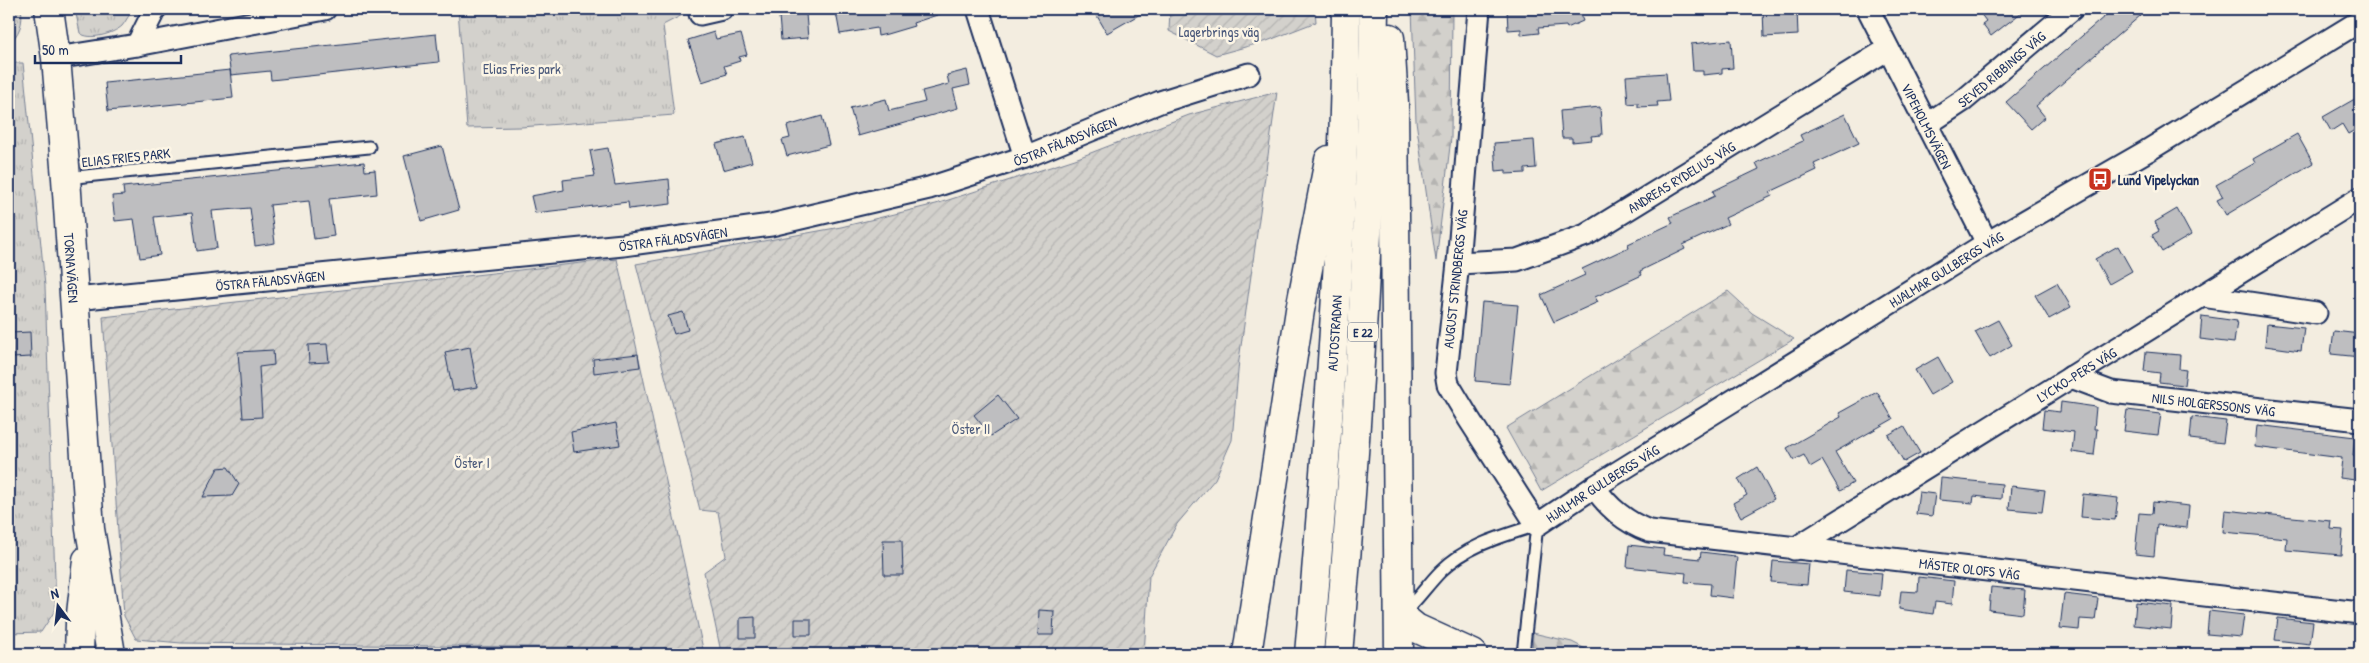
<svg xmlns="http://www.w3.org/2000/svg" width="2369" height="663" font-family="'Patrick Hand',sans-serif">
	<style>
		.grass { fill: url(#grass-tufts); stroke: #778095 }
		.forest { fill: url(#forest-firs); stroke: #778095 }
		.garden { fill: url(#garden-furrows); stroke: #778095 }
		.building { fill: #bebec0; stroke: #1b2f5e }
		.lines { fill: none; stroke-linecap: round; stroke-linejoin: round }
		.service-casing { stroke: #1b2f5e; stroke-width: 15 }
		.minor-casing { stroke: #1b2f5e; stroke-width: 25 }
		.secondary-casing { stroke: #1b2f5e; stroke-width: 31 }
		.motorway-casing { stroke: #1b2f5e; stroke-width: 31 }
		.service { stroke: #fcf5e5; stroke-width: 11 }
		.minor { stroke: #fcf5e5; stroke-width: 21 }
		.secondary { stroke: #fcf5e5; stroke-width: 28 }
		.motorway { stroke: #fcf5e5; stroke-width: 28 }
		.labels { text-anchor: middle; dominant-baseline: central; stroke-width: 5; stroke-linejoin: round; paint-order: stroke }
		.shield { fill: #fcf5e5; stroke: #5e6a86; stroke-width: 1 }
		.shield-label { font-size: 12px; font-weight: bold; fill: #1b2f5e }
		.park-label { font-size: 14px; fill: #49587a; stroke: #fcf5e5 }
		.street-label { font-size: 14px; fill: #1b2f5e; stroke: #fcf5e5 }
		.poi-label { font-size: 14px; font-weight: bold; fill: #1b2f5e; stroke: #fcf5e5; text-anchor: start }
	</style>
	<defs>
		<pattern id="grass-tufts" width="24" height="20" patternUnits="userSpaceOnUse" patternTransform="scale(1.25)"><rect width="24" height="20" fill="#d3d1cc"/><path d="M3 7l-1-3M5 7V3M7 7l1-3M15 17l-1-3M17 17v-4M19 17l1-3" fill="none" stroke="#b5b4b2"/></pattern>
		<pattern id="forest-firs" width="22" height="20" patternUnits="userSpaceOnUse" patternTransform="scale(1.25)"><rect width="22" height="20" fill="#d3d1cc"/><path d="M5 1l3.5 6h-7zM16 11l3.5 6h-7z" fill="#b5b4b2"/></pattern>
		<pattern id="garden-furrows" width="10" height="10" patternUnits="userSpaceOnUse" patternTransform="scale(1.25)"><rect width="10" height="10" fill="#d3d1cc"/><path d="M-1 1l2-2M0 10L10 0M9 11l2-2" fill="none" stroke="#b5b4b2"/></pattern>
	</defs>
	<rect width="100%" height="100%" fill="#f3ede0"/>
	<filter id="ink" filterUnits="userSpaceOnUse"><feTurbulence type="fractalNoise" baseFrequency=".02" numOctaves="2"/><feDisplacementMap in="SourceGraphic" scale="10" xChannelSelector="R" yChannelSelector="G"/><feConvolveMatrix kernelMatrix="1 2 1 2 8 2 1 2 1" color-interpolation-filters="sRGB"/></filter>
	<g filter="url(#ink)">
		<path class="grass" d="M9,9h12c3,13 -2,26 -12,34z
			M75,9h58c-4,6 -7,12 -11,17 -9,8 -33,15 -42,7z
			M458,9h236l-31,16 11,90 -153,12 -54,1z
			M9,63h14l22,223 11,323 -15,23 -32,1z"/>
		<path class="forest" d="M1412,9h40l-1,129 -15,123 -20,-140z
			M1728,291l24,22 42,26 -253,152 -35,-63z
			M1533,633l39,9 23,12h-63z"/>
		<path class="garden" d="M1170,9h145l1,13 -49,19 -51,14 -47,-24z
			M1277,92l-38,268 -7,80 -17,39 -38,45 -28,52 -5,78h-356l-67,-2 -17,-80 22,-16 -8,-44 -18,-2 -64,-246 205,-37 95,-23 139,-45 114,-44z
			M617,259l86,390 -522,-6 -45,-4 -12,-23 -21,-299z"/>
		<path class="building" d="M857,9h89v3l-33,11 1,3 -27,8 -9,2 -1,-8 -37,6 -4,-22z
			M1093,9h56l-42,24z
			M1507,9h71l5,12 -16,7 -1,-2 -28,2 1,5 -18,2v-6l-13,1z
			M1763,9h34l1,26 -34,2z
			M1977,9h49l-35,27 -9,-12 4,-3z
			M2113,9h35l-112,97 9,11 -14,12 -25,-27z
			M806,14l2,24 -27,2 -2,-24z
			M714,32l2,7 25,-5 6,21 -8,2 1,4 -16,5 3,8 -25,8 -14,-42z
			M436,34l3,28 -168,18 -1,-9 -39,4 -3,-19z
			M1731,40l2,28 -11,1v4l-19,2v-4h-10l-2,-27z
			M230,70l3,28 -125,13 -3,-28z
			M967,70l3,15 -17,4 5,19 -100,28 -8,-28 36,-9 3,12 36,-9 -3,-11 27,-7 -2,-9z
			M1666,73l3,28 -12,1 1,4 -20,1v-4l-10,1 -2,-28z
			M2360,96v31l-12,7 -6,-10 -11,7 -8,-14z
			M1600,107l2,28 -11,1 1,4 -20,2v-4h-10l-2,-27z
			M1845,114l14,29 -45,21 3,6 -47,22 2,4 -47,22 3,6 -45,21 2,4 -45,22 2,4 -47,22 3,5 -44,20 -13,-27 44,-20 -3,-6 47,-22 -1,-3 45,-21 -3,-6 45,-21 -2,-5 46,-22 -3,-6 47,-22 -3,-6z
			M822,116l7,29 -42,11 -5,-16 8,-2 -3,-12z
			M2297,134l16,29 -87,52 -9,-15 6,-3 -7,-12 39,-22 -2,-4z
			M745,137l7,25 -29,8 -7,-26z
			M1534,140l2,28 -11,1v4l-19,1v-4l-10,1 -2,-28z
			M442,146l17,64 -38,11 -17,-65z
			M608,148l7,37 54,-6 2,25 -42,5 -1,-7 -93,11 -4,-17 33,-6 -1,-10 32,-4 -5,-25z
			M364,162l1,9 10,-1 2,24 -48,5 5,37 -20,3 -5,-38 -39,4 5,38 -20,3 -5,-38 -38,3 5,37 -20,3 -5,-38 -38,4 6,38 -20,3 -6,-39 -19,2 -3,-25 12,-1 -1,-8z
			M2177,209l14,26 -29,17 -10,-17 7,-4 -4,-9z
			M2118,246l14,25 -23,13 -14,-25z
			M2057,283l14,24 -22,12 -14,-24z
			M1482,302l36,3 -8,79 -35,-3z
			M683,312l5,18 -14,4 -6,-18z
			M2202,316l35,5 -3,22 -34,-4z
			M1998,320l14,25 -22,13 -15,-26z
			M2267,324l37,4 -3,23 -36,-5z
			M2334,331l26,3v23l-29,-3z
			M30,332l1,25 -19,1 -1,-25z
			M327,344l2,18 -20,1 -1,-18z
			M470,347l7,40 -24,4 -8,-39z
			M273,350l1,15 -15,2 3,50 -19,1 -5,-66z
			M2146,352l34,3 -1,14 7,1 -2,15 -25,-3 1,-9 -16,-2z
			M638,354l2,13 -46,6 -1,-14z
			M1938,357l14,25 -22,13 -15,-25z
			M1877,392l16,27 -58,33 18,31 -13,8 -18,-31 -12,7 -6,-12 -10,5 -7,-12 54,-31 -2,-4z
			M998,395l19,24 -26,17 -17,-21z
			M2061,402l35,5 -2,22h3l-3,26 -22,-3 2,-20 -32,-4 2,-18 16,2z
			M2127,410l34,4 -3,21 -34,-4z
			M2192,417l34,4 -3,22 -33,-4z
			M616,423l4,22 -46,7 -3,-20z
			M2257,425l98,12 -2,18 4,1 -2,24 -15,-2 2,-20 -87,-11z
			M1904,426l16,27 -16,9 -16,-27z
			M228,467l11,17 -7,12 -29,1 15,-29z
			M1757,467l17,32 -33,18 -8,-14 14,-8 -9,-16z
			M1941,478l61,6 -1,15 -27,-3 -1,7 -34,-3z
			M2011,486l34,4 -3,22 -33,-3z
			M1919,492l16,2 -3,22 -16,-2z
			M2083,494l35,4 -3,22 -34,-3z
			M2153,502l36,4 -2,22 -30,-3 -3,31 -19,-2 4,-41 13,1z
			M2225,510l106,11 -1,8 13,1 -2,25 -55,-5 1,-12 -64,-6z
			M883,540h19l1,35h-19z
			M1629,545l35,4 -1,6 37,4 1,-7 34,4 -2,1h4l-4,41 -23,-3 1,-11 -26,-2 1,-9 -59,-6z
			M1773,561l36,3 -2,21 -36,-3z
			M1846,570l36,3 -2,23 -36,-4z
			M1919,577l35,4 -2,23 -17,-2 -2,12 -34,-5 2,-18 17,1z
			M1991,587l34,3 -2,24 -34,-4z
			M2064,594l34,4 -3,22 -15,-1 -1,11 -19,-2z
			M2136,602l37,4 -2,23 -37,-4z
			M1039,610l15,1 -1,24h-15z
			M2209,611l35,4 -3,22 -34,-3z
			M755,617v21h-15v-20z
			M2278,618l35,4 -3,22 -35,-4z
			M795,619h16v16h-16z"/>
		<g class="lines">
			<g class="service-casing">
				<path id="service" d="M66,178l303,-31
					M1402,614c15,-13 25,-29 39,-43 26,-26 62,-35 96,-46l-14,129"/>
			</g>
			<g class="minor-casing">
				<g id="minor">
					<path d="M978,9l47,148"/>
					<path id="s1" d="M1479,9l-21,254 -12,110 2,11 21,35 68,106 57,-38 393,-244 160,-92 213,-130"/>
					<path id="s2" d="M1868,9l119,234"/>
					<path d="M700,14l22,-5"/>
					<path d="M137,45l18,-36"/>
					<path d="M56,58l81,-13 188,-36"/>
					<path id="s3" d="M1926,125l38,-25 108,-91"/>
					<path id="s4" d="M1458,263l59,-3 69,-25 302,-186"/>
					<path d="M2202,296l114,17"/>
					<path id="s5" d="M75,299l548,-54 148,-20 158,-37 96,-31 135,-55 89,-28"/>
					<path id="s6" d="M2071,377l40,15 249,28"/>
					<path id="s7" d="M1594,487c15,21 31,35 55,44l711,82"/>
					<path id="s8" d="M1794,549l566,-351"/>
				</g>
			</g>
			<g class="secondary-casing">
				<g id="secondary">
					<path id="s9" d="M49,9l7,49 10,120 24,351 21,125"/>
					<path d="M79,654l1,-31 7,-63"/>
				</g>
			</g>
			<g class="motorway-casing">
				<g id="motorway">
					<path d="M1390,38l4,65 5,551"/>
					<path d="M1400,615l16,13 57,26"/>
					<path d="M1247,654l53,-344 29,-150"/>
					<path id="s10" d="M1309,654c19,-215 35,-430 37,-645"/>
					<path d="M1338,654c19,-215 33,-429 36,-645"/>
				</g>
			</g>
			<use href="#service" class="service"/>
			<use href="#minor" class="minor"/>
			<use href="#secondary" class="secondary"/>
			<use href="#motorway" class="motorway"/>
		</g>
	</g>
	<defs>
		<g id="bus-square" transform="scale(1.25)"><rect x="-9" y="-9" width="18" height="18" rx="4" fill="#c8321e" stroke="#fcf5e5"/><path d="M-5-6H5V4H4V6H2V4H-2V6H-4V4H-5ZM-3.5-4V0h7V-4ZM-3.5 1.2v1.5H-2V1.2ZM2 1.2v1.5H3.5V1.2Z" fill="#fff"/></g>
	</defs>
	<g fill-rule="evenodd">
		<use href="#bus-square" x="2100" y="179"/>
	</g>
	<g class="labels">
		<rect class="shield" x="1348" y="322.5" width="30" height="19" rx="4"/>
		<g class="shield-label">
			<text x="1363" y="332">E 22</text>
		</g>
		<g class="park-label">
			<text x="1219" y="31">Lagerbrings väg</text>
			<text x="522" y="68">Elias Fries park</text>
			<text x="971" y="428">Öster II</text>
			<text x="472" y="462">Öster I</text>
		</g>
		<g class="street-label">
			<text stroke="none"><textPath href="#s3" startOffset="94">SEVED RIBBINGS VÄG</textPath></text>
			<text stroke="none"><textPath href="#s2" startOffset="131">VIPEHOLMSVÄGEN</textPath></text>
			<text stroke="none"><textPath href="#s5" startOffset="1006">ÖSTRA FÄLADSVÄGEN</textPath></text>
			<text transform="translate(126 157) rotate(-6)">ELIAS FRIES PARK</text>
			<text stroke="none"><textPath href="#s4" startOffset="244">ANDREAS RYDELIUS VÄG</textPath></text>
			<text stroke="none"><textPath href="#s5" startOffset="601">ÖSTRA FÄLADSVÄGEN</textPath></text>
			<text stroke="none"><textPath href="#s9" startOffset="260">TORNAVÄGEN</textPath></text>
			<text stroke="none"><textPath href="#s1" startOffset="1026">HJALMAR GULLBERGS VÄG</textPath></text>
			<text transform="translate(1455 279) rotate(-84)">AUGUST STRINDBERGS VÄG</text>
			<text stroke="none"><textPath href="#s5" startOffset="196">ÖSTRA FÄLADSVÄGEN</textPath></text>
			<text stroke="none"><textPath href="#s10" startOffset="322">AUTOSTRADAN</textPath></text>
			<text stroke="none"><textPath href="#s8" startOffset="332">LYCKO-PERS VÄG</textPath></text>
			<text stroke="none"><textPath href="#s6" startOffset="146">NILS HOLGERSSONS VÄG</textPath></text>
			<text stroke="none"><textPath href="#s1" startOffset="621">HJALMAR GULLBERGS VÄG</textPath></text>
			<text stroke="none"><textPath href="#s7" startOffset="394">MÄSTER OLOFS VÄG</textPath></text>
		</g>
		<g class="poi-label">
			<text x="2118" y="179">Lund Vipelyckan</text>
		</g>
	</g>
	<rect width="2369" height="663" fill="none" stroke="#fcf5e5" stroke-width="30"/>
	<rect x="15" y="15" width="2339" height="633" fill="none" stroke="#1b2f5e" stroke-width="2" filter="url(#ink)"/>
	<g transform="translate(58 606) rotate(345)" stroke="#fcf5e5" stroke-width="4" paint-order="stroke">
	<path d="M0-4L9 19L0 12L-9 19Z" fill="#1b2f5e"/>
	<text y="-8" font-size="14" font-weight="bold" text-anchor="middle" fill="#1b2f5e">N</text>
	</g>
	<path d="M35 55v8h146v-8" fill="none" stroke="#1b2f5e" stroke-width="2.5"/>
	<text x="42" y="55" font-size="15" fill="#1b2f5e" stroke="#fcf5e5" stroke-width="4" paint-order="stroke">50 m</text>
</svg>
